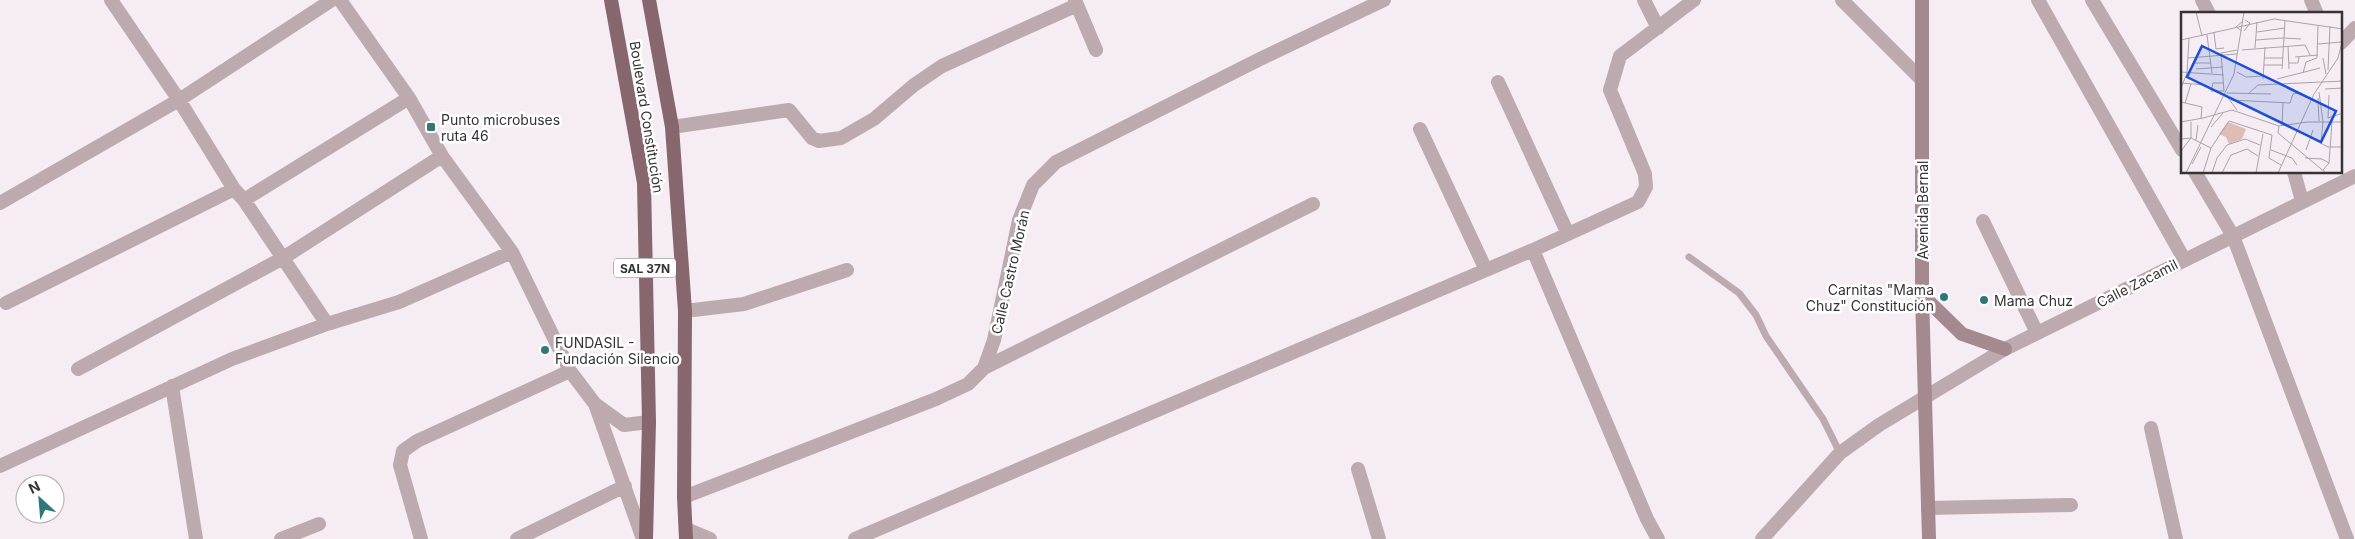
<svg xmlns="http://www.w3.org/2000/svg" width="2355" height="539" font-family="Inter,sans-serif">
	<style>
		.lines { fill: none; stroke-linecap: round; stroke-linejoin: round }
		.service { stroke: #bdaaae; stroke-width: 7 }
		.minor { stroke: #bdaaae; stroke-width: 14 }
		.tertiary { stroke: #bdaaae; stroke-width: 14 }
		.secondary { stroke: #a4898f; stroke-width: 14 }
		.trunk { stroke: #88666e; stroke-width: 14 }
		.poi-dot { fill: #2e777d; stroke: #fff; stroke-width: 2 }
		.labels { text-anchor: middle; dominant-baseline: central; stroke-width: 5; stroke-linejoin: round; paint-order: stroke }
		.shield { fill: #fff; stroke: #727072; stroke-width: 1 }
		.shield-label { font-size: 12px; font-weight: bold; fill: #363335 }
		.street-label { font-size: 14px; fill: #363335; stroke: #fff }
		.poi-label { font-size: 14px; fill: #363335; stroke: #fff; text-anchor: start }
		.inset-road { fill: none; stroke: #a9a3a7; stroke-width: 1 }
		.view { fill: #1d4ed8; fill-opacity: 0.15; stroke: #1d4ed8; stroke-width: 2.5 }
		.inset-edge { fill: none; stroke: #363335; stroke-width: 2.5 }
	</style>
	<rect width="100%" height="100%" fill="#f5edf3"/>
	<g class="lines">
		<path class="service" d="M1689,257l50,36 17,22 10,21 57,83 17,34"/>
		<path class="minor" d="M111,0l68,100 55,89 10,11 83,124
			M340,0l69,98 33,58 70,96 58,119 25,33 48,135
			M1075,0l21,50
			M1644,0l14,28
			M1842,0l80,80
			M2038,0l146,259
			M2092,0l90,150
			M2202,0l7,14
			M2311,0l6,14
			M2341,43l14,-15
			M1498,82l70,152
			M672,127l117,-17 23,28 7,3 22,-3 33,-19 40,-34 28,-19 135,-61
			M1420,129l66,141
			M2195,172l38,64 114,303
			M2294,172l8,29
			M244,200l165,-102
			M0,203l179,-103 153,-100
			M1983,221l54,112
			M1533,250l114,269 11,20
			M6,303l228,-114
			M685,311l59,-7 103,-34
			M984,368l329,-164
			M78,369l205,-111 159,-102
			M172,386l24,153
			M595,404l29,21 25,-3
			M2151,428l25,111
			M0,466l232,-107 95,-35 72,-22 113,-50
			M1358,469l21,70
			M684,497l252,-98 32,-15 16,-16 10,-28 25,-120 14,-35 23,-23 202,-102 126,-60
			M1928,508l143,-3
			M686,529l24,10
			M281,539l38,-15
			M421,539l-21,-74 3,-14 14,-10 153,-70
			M517,539l108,-53
			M855,539l678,-289 105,-48 8,-15 -1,-13 -35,-84 10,-34 74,-56"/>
		<path class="tertiary" d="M1762,539l78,-86 39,-28 126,-76 350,-173"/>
		<path class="secondary" d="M1922,0v295l7,244
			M1922,295l40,39 43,15"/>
		<path class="trunk" d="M611,0l33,183 5,239 -3,117
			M649,0l23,127 13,184 -1,186 2,42"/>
	</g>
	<g class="poi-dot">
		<rect x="426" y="122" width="10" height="10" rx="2.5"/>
		<circle cx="1944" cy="297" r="5"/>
		<circle cx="1984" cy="300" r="5"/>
		<circle cx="545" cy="350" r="5"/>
	</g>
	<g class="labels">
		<rect class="shield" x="614" y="258.5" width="62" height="19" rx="4"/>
		<g class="shield-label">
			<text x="645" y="268">SAL 37N</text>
		</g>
		<g class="street-label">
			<text transform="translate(647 117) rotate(81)">Boulevard Constitución</text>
			<text transform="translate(1922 210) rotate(-90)">Avenida Bernal</text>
			<text transform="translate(1010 272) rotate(-77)">Calle Castro Morán</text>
			<text transform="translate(2137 283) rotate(-27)">Calle Zacamil</text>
		</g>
		<g class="poi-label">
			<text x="441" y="119">Punto microbuses<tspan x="441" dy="16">ruta 46</tspan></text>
			<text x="1934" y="289" text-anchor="end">Carnitas "Mama<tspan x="1934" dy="16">Chuz" Constitución</tspan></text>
			<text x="1994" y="300">Mama Chuz</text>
			<text x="555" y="342">FUNDASIL -<tspan x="555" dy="16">Fundación Silencio</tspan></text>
		</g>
	</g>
	<g transform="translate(2181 12)">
		<rect width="161" height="161" fill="#f5edf3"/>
		<path d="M47,110l18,7 -4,10 -13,5 -3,-7 -7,-3z" fill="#dfbcb5"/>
		<path class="inset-road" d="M15,0l6,24M61,19l-6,-4 7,-6M63,19l6,-8 -5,-3M76,20l28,-4M33,21l2,16 8,-1M26,23l5,38M102,26l18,1M0,28l93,-21 69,10M75,28l27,-2M137,32l23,-2M107,34l1,23M74,36l2,-26M61,38l63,-5 5,10M114,45l23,-2M7,46l49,-4M83,46h18M142,46l3,16M13,51h16M108,51h9l1,-6M83,53h18M15,57l27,-2M101,57l3,-48M147,58l2,-44M0,60l43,3M56,60l9,5 17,-1M122,61l3,-11 11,-4 1,-32M82,67l2,-32M96,67l43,-11M0,71l25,2M43,71h-11l-2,8h13M0,76l6,-15 2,-35M144,77l18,-1M43,79l-3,-38 16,-3M138,80l4,30 -2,21M46,81l44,1M67,82l10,-9 85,-4M45,83l11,15M137,86l1,23M50,88l59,3 3,-9 6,-1M0,90l21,5 -1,12M4,91l6,-19M22,106l29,-8 47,16 28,-4h36M147,106l1,-23M147,106l15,-5M0,110l22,-4M98,114l-1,7 48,40M101,114l1,-23M30,115l12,-14M130,126l17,9h15M0,127l10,-1 20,10M15,128l2,-15M90,138l21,8 5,7M125,138l7,-20M0,139l10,-13v-16M124,146l17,1 7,4M11,152l9,-17M142,158l6,-7 3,-41M5,161l48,-99 10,-62M22,161l8,-25 18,-27 43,14 -3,23 12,7M31,161l5,-15 10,-13 18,-6 15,6M41,161l9,-18 16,-6 11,7M75,161l7,-39M97,161l36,-79 24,-36 5,-19"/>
		<path class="view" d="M21,34l134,65 -15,31 -134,-65z"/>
		<rect width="161" height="161" class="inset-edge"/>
	</g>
	<g transform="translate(40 499) rotate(334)"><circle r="24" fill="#ffffff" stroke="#afadae"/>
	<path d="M0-4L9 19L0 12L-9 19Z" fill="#2e777d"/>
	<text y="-8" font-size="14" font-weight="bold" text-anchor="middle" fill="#363335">N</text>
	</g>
</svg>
